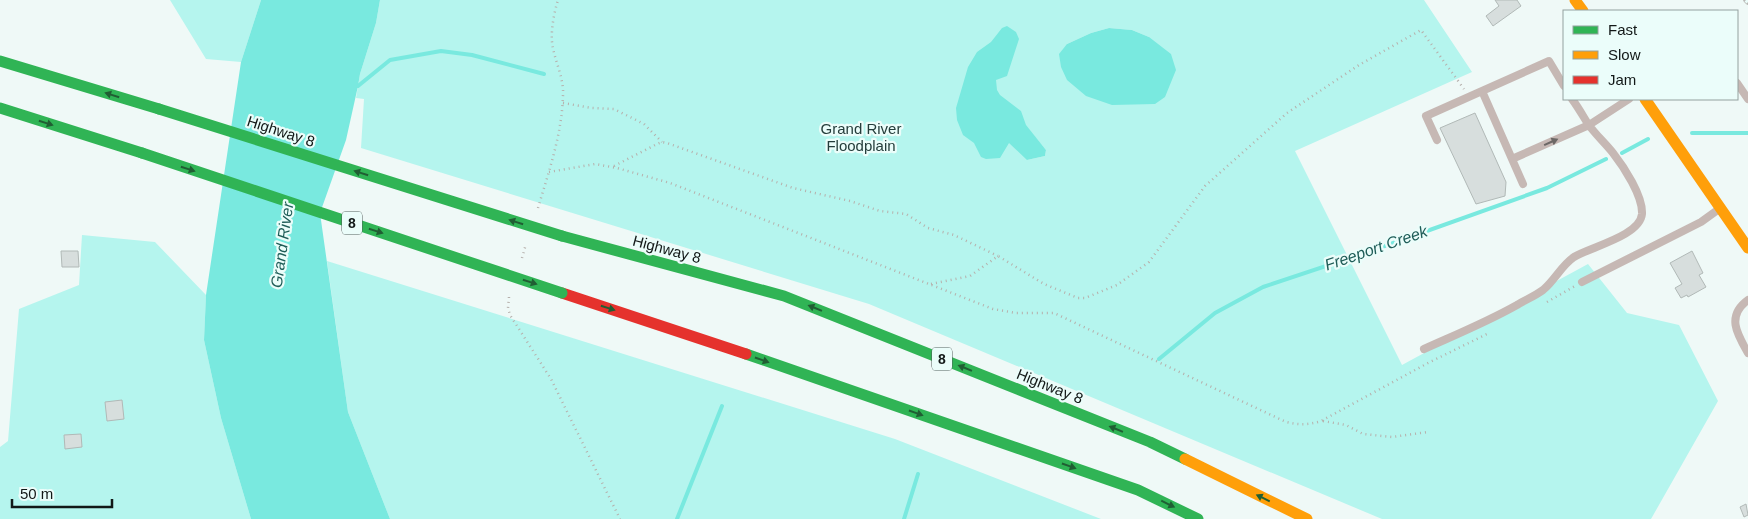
<svg xmlns="http://www.w3.org/2000/svg" width="1748" height="519" font-family="Arial,sans-serif">
	<style>
		.green { fill: #b5f5ee; fill-rule: evenodd }
		.water { fill: #79e9df }
		.lines { fill: none; stroke-linecap: round; stroke-linejoin: round }
		.stream { stroke: #79e9df; stroke-width: 4 }
		.building { fill: #d7dedd; stroke: #b1b9b7 }
		.path { stroke: #b6b0ac; stroke-width: 2.5; stroke-dasharray: 1 4; stroke-linecap: butt }
		.lane { stroke: #c6b8b4; stroke-width: 8 }
		.fast { stroke: #30b455; stroke-width: 11 }
		.slow { stroke: #ff9f0a; stroke-width: 11 }
		.jam { stroke: #e5322d; stroke-width: 11 }
		.rail-casing { stroke: #b9b8b5; stroke-width: 5.5 }
		.rail { stroke: #ebfdfa; stroke-width: 4; stroke-dasharray: 11; stroke-linecap: butt }
		.fast-bridge { stroke: #30b455; stroke-width: 11 }
		.oneway { fill: #205e33 }
		.oneway2 { fill: #6c6866 }
		.labels { text-anchor: middle; dominant-baseline: central; stroke-width: 4.5; stroke-linejoin: round; paint-order: stroke }
		.shield { fill: #ebfdfa; stroke: #535d5b; stroke-width: 1 }
		.shield-label { font-size: 14px; font-weight: bold; fill: #121817 }
		.park-label { font-size: 15px; fill: #243d3b; stroke: #ebfdfa }
		.street-label { font-size: 15px; fill: #121817; stroke: #ebfdfa }
		.water-label { font-size: 16px; font-style: italic; fill: #1f5d58; stroke: #ebfdfa }
	</style>
	<rect width="100%" height="100%" fill="#eff9f7"/>
	<path class="green" d="M170,0h91l-20,62 -35,-3z
		M380,0h1044l48,72 -177,79 107,214 186,-101 39,49 52,12 39,76 -67,118h-269l-513,-215 -508,-156 3,-49 -8,-1 4,-24 16,-51zM1109,28l23,2 17,7 -82,7 24,-11zM1023,118l2,7 21,25 -1,6 -18,4z
		M82,235l73,7 51,53 -2,45 17,78 30,101h-251v-72l8,-6 11,-132 60,-24z
		M327,261l568,178 206,80h-711l-42,-107z"/>
	<path class="water" d="M261,0h119l-4,23 -16,51 -2,12 -12,54 -26,73 28,199 42,107h-139l-30,-101 -17,-78 2,-45 35,-233z
		M1007,26l9,6 3,7 -12,37 -11,4 1,10 3,5 21,16 5,14 20,25 -1,6 -18,4 -18,-17 -9,15 -14,1 -5,-2 -7,-14 -11,-8 -6,-15 -1,-12 12,-41 9,-15 14,-10 11,-14z
		M1109,28l23,2 17,7 22,17 5,16 -11,27 -10,7 -43,1 -26,-9 -19,-16 -6,-13 -2,-13 8,-10 24,-11z"/>
	<g class="lines">
		<path class="stream" d="M358,86l32,-26 51,-9 31,4 72,19
			M1692,133h56
			M1622,153l26,-14
			M1159,359l56,-46 48,-26 105,-35 179,-64 59,-29
			M677,519l45,-113
			M904,519l14,-45"/>
	</g>
	<path class="building" d="M1495,0h22l4,6 -28,20 -7,-10 13,-10z
		M1475,113l31,69 -1,14 -29,8 -36,-76z
		M61,251h17l1,16h-17z
		M1692,251l11,22 -4,2 7,12 -18,10 -1,-2 -6,3 -6,-10 7,-4 -12,-21z
		M122,400l2,19 -17,2 -2,-19z
		M81,434l1,13 -17,2 -1,-14z
		M1746,504l2,11 -4,2 -4,-10z"/>
	<g class="lines">
		<path class="path" d="M563,103l29,5 22,1 30,15 18,18
			M614,166l43,-22 5,-2 5,1 126,45 57,13 30,10 26,3 22,14 26,7 44,21
			M549,172l46,-8 22,4 53,15 323,126 23,4h38l232,109c13,3 23,3 35,-1l107,-58 61,-30
			M538,208c11,-37 24,-74 25,-113 1,-18 -9,-35 -11,-53 -1,-13 2,-29 6,-42
			M522,258l4,-14
			M931,284l39,-8 28,-20 46,28 34,14h7l32,-13 32,-23 56,-76 82,-73 72,-48 62,-35 43,59
			M509,297l-1,11 2,7 41,64 69,140
			M1547,302l28,-16
			M1323,421l23,4 17,9 29,3 36,-5"/>
		<path class="lane" d="M1737,83l11,16
			M1482,91l41,93
			M1437,140l-11,-24 123,-55 15,25
			M1512,159l77,-34 40,-26
			M1582,282l119,-60 18,-13
			M1748,300c-22,16 -11,34 0,53
			M1424,349c31,-14 63,-27 93,-44 8,-5 18,-9 26,-15 12,-10 18,-24 31,-33 16,-10 66,-21 68,-43 1,-18 -18,-47 -29,-61 -8,-10 -17,-18 -25,-29 -5,-8 -10,-17 -16,-25"/>
		<path class="fast" d="M0,61l159,48
			M0,108l142,45
			M562,236l222,60 366,146 35,17
			M746,354l392,136 60,29"/>
		<path class="slow" d="M1575,0l8,11
			M1645,99l103,149
			M1185,459l122,60"/>
		<path class="jam" d="M562,293l184,61"/>
		<g class="rail-casing">
			<path id="rail" d="M1746,0l2,2"/>
		</g>
		<use href="#rail" class="rail"/>
		<path class="fast-bridge" d="M159,109l403,127
			M142,153l420,140"/>
	</g>
	<defs><path id="oneway-solid" d="M-6-.8H1V-3.2L6.5 0L1 3.2V.8H-6Z" transform="scale(1.25)"/></defs>
	<g class="oneway">
		<use href="#oneway-solid" transform="translate(112 95) rotate(-163)"/>
		<use href="#oneway-solid" transform="translate(46 123) rotate(18)"/>
		<use href="#oneway-solid" transform="translate(188 169) rotate(18)"/>
		<use href="#oneway-solid" transform="translate(361 173) rotate(-162)"/>
		<use href="#oneway-solid" transform="translate(516 222) rotate(-162)"/>
		<use href="#oneway-solid" transform="translate(376 231) rotate(18)"/>
		<use href="#oneway-solid" transform="translate(530 282) rotate(18)"/>
		<use href="#oneway-solid" transform="translate(608 308) rotate(18)"/>
		<use href="#oneway-solid" transform="translate(815 308) rotate(-158)"/>
		<use href="#oneway-solid" transform="translate(762 360) rotate(19)"/>
		<use href="#oneway-solid" transform="translate(965 368) rotate(-158)"/>
		<use href="#oneway-solid" transform="translate(916 413) rotate(19)"/>
		<use href="#oneway-solid" transform="translate(1116 429) rotate(-158)"/>
		<use href="#oneway-solid" transform="translate(1069 466) rotate(19)"/>
		<use href="#oneway-solid" transform="translate(1263 498) rotate(-154)"/>
		<use href="#oneway-solid" transform="translate(1168 504) rotate(26)"/>
	</g>
	<use class="oneway2" href="#oneway-solid" transform="translate(1551 142) rotate(-24)"/>
	<g class="labels">
		<g class="shield">
			<rect x="342" y="211.5" width="20" height="23" rx="4"/>
			<rect x="932" y="347.5" width="20" height="23" rx="4"/>
		</g>
		<g class="shield-label">
			<text x="352" y="223">8</text>
			<text x="942" y="359">8</text>
		</g>
		<g class="park-label">
			<text x="861" y="128">Grand River<tspan x="861" dy="17">Floodplain</tspan></text>
		</g>
		<g class="street-label">
			<text transform="translate(281 131) rotate(18)">Highway 8</text>
			<text transform="translate(667 249) rotate(15)">Highway 8</text>
			<text transform="translate(1050 386) rotate(22)">Highway 8</text>
		</g>
		<g class="water-label">
			<text transform="translate(282 245) rotate(-82)">Grand River</text>
			<text transform="translate(1376 248) rotate(-19)">Freeport Creek</text>
		</g>
	</g>
	<rect x="1563" y="10" width="175" height="90" fill="#ebfdfa" stroke="#94a19f"/>
	<rect x="1573" y="26" width="25" height="8" fill="#30b455" stroke="#94a19f"/>
	<text x="1608" y="35" font-size="15" fill="#121817">Fast</text>
	<rect x="1573" y="51" width="25" height="8" fill="#ff9f0a" stroke="#94a19f"/>
	<text x="1608" y="60" font-size="15" fill="#121817">Slow</text>
	<rect x="1573" y="76" width="25" height="8" fill="#e5322d" stroke="#94a19f"/>
	<text x="1608" y="85" font-size="15" fill="#121817">Jam</text>
	<path d="M12 499v8h100v-8" fill="none" stroke="#121817" stroke-width="2.5"/>
	<text x="20" y="499" font-size="15" fill="#121817" stroke="#ebfdfa" stroke-width="4" paint-order="stroke">50 m</text>
</svg>
